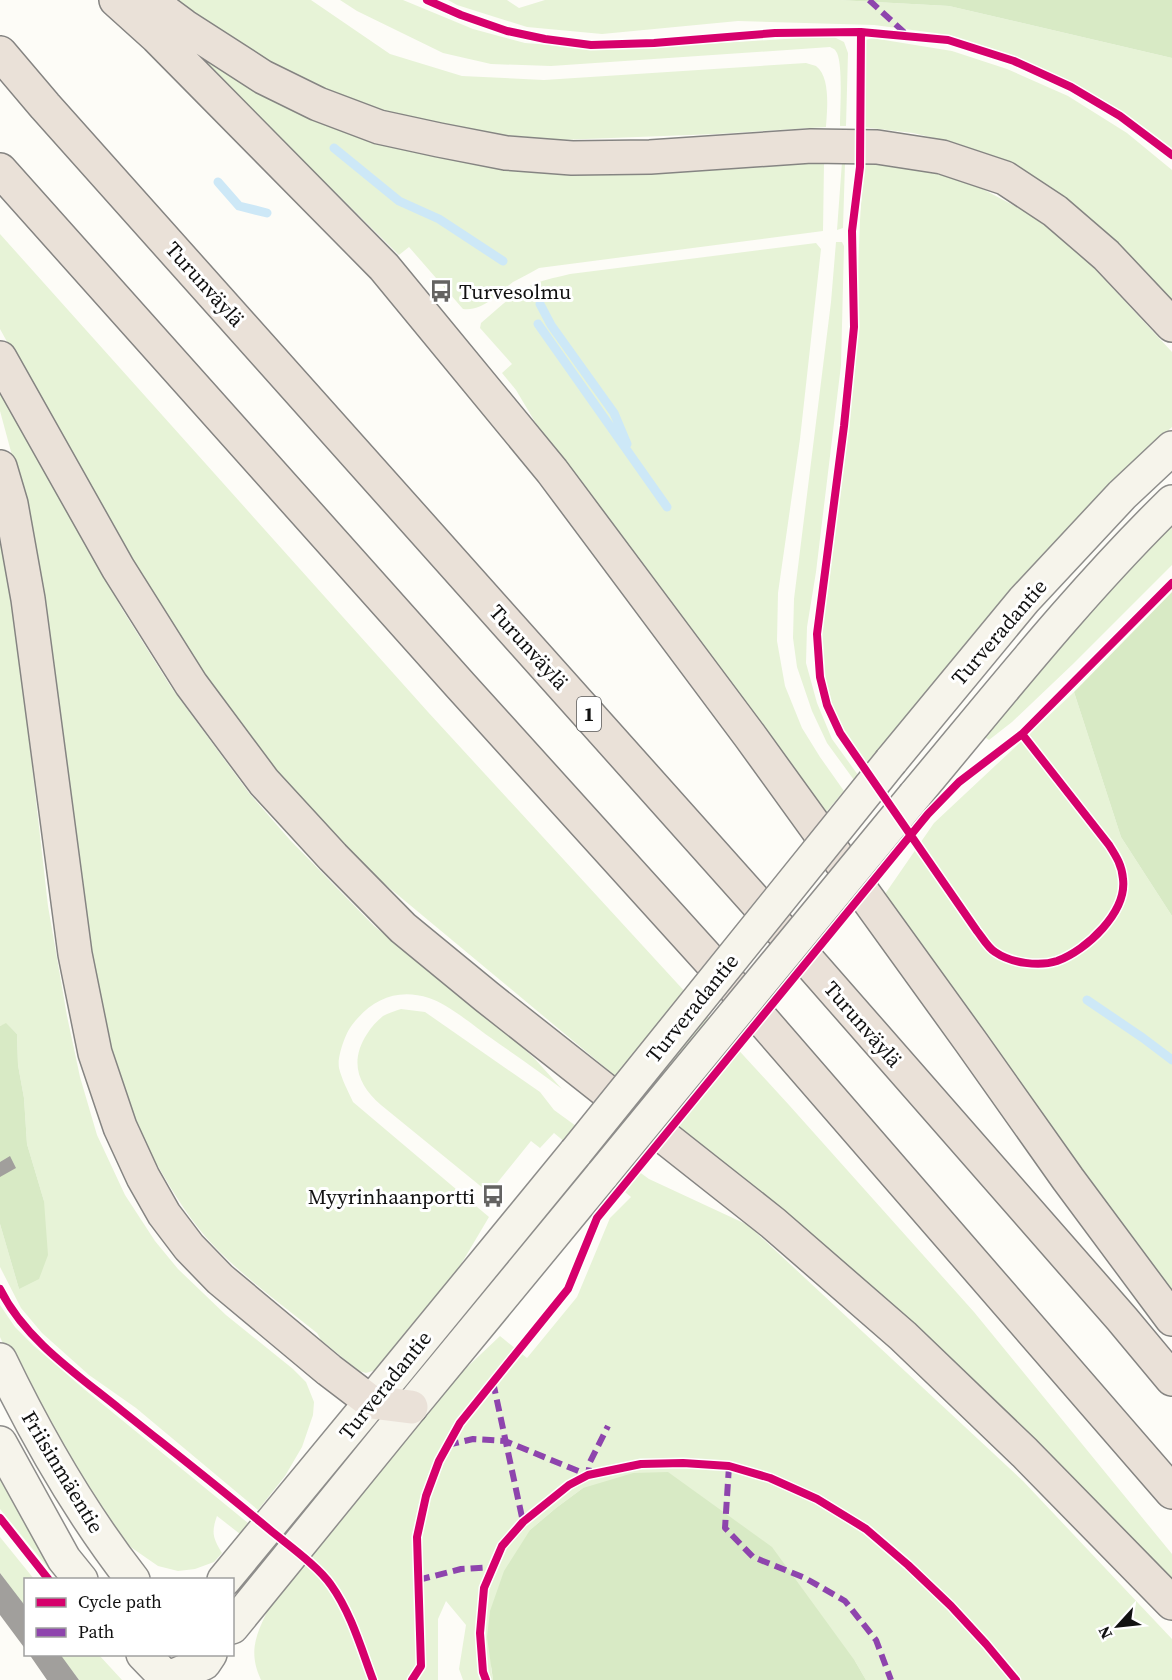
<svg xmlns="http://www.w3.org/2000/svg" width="1172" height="1680" font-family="'Source Serif 4',serif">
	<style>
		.green { fill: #e7f3d7 }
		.forest { fill: #d8eac5 }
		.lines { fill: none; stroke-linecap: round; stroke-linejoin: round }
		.stream { stroke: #cde8f7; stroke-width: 9 }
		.building { fill: #a19f9c }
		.secondary-casing { stroke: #8e8d8b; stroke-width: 36 }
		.highway-casing { stroke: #858482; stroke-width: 36 }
		.secondary { stroke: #f6f4eb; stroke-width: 33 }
		.highway { stroke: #eae1d8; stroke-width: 33 }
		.secondary-bridge-casing { stroke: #8e8d8b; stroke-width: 36; stroke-linecap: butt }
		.secondary-bridge { stroke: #f6f4eb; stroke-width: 33 }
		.quiet { stroke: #8e44ad; stroke-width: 6; stroke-dasharray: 12 6; stroke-linecap: butt }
		.cycleway-casing { stroke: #fff; stroke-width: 11 }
		.cycleway { stroke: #d6006c; stroke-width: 8 }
		.labels { text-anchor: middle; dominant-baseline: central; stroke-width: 6; stroke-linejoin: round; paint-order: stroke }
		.shield { fill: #fff; stroke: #585858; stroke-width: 1.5 }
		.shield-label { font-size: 20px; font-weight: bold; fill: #111 }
		.street-label { font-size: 21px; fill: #111; stroke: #fff }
		.poi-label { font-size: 21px; fill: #111; stroke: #fff; text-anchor: start }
	</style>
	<rect width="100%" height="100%" fill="#fdfcf7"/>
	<path class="green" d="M174,0h137l79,54 72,22 82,4 262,-17c3,1 7,2 10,3 15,11 11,45 10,61l-110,7 -157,6 -96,-9 -97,-25 -104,-46z
		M340,0h63l70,29 52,14 88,7 219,-14 12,6 4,11 -2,73h-6c0,-16 3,-60 -3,-73 -2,-4 -3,-4 -7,-6l-279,19 -60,-2 -48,-11 -86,-42z
		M448,0h59l12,8 26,-8h293l111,6 223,52v95l-53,-43 -66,-36 -59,-24 -59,-17 -61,-8 -136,-4 -136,13 -75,-7 -70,-22z
		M872,38l80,13 55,18 61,27 59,37 45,37v133l-143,-128 -70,-31 -46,-11 -51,-6 1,-82 3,-5z
		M191,51l54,32 337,89 242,-9 -1,68 -284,37c-8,5 -17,9 -26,14 -15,11 -30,30 -50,27l-54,-62 -10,8 -70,-69 -78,-71z
		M864,161l59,8 54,17 51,27 53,41 91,98v75l-42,38 -118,125 -146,175c-7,-10 -15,-20 -21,-31 -23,-38 -25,-74 -23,-116l32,-243 6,-155z
		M842,162l3,1 -2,65 -6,2z
		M0,234l428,478 361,393 185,207 198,242v28l-129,-136 -186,-169 -512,-426 -142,-168 -111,-188 -92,-166z
		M836,242h6l2,4 -3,119 -25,207 -9,55 -1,36 11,40 15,36 26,36 -4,5 -27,-37 -15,-32 -15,-44 -4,-29 1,-39 37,-297z
		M816,243l5,6 -21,190 -22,154 -1,48 8,45 17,42 18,29 24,34 -23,27 -220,-309 -57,-72 -28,-47 -14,-17 10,-9 -32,-36 1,-5c17,-14 33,-31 53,-39 12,-5 24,-7 36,-10z
		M0,388l122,221 49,78 78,106 41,47 84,86 136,110 24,22 28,31c-23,-18 -47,-34 -71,-51 -17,-12 -43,-34 -62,-40 -32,-10 -57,1 -77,27 -7,9 -15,32 -13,43 3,12 9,23 14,34l136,115 -32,54 -78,98 -13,4 -7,-2 -38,-31 -4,-7c-35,-28 -72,-55 -103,-87 -23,-24 -40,-52 -56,-80l-4,-3 -27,-61 -22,-68 -15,-76 -70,-473 -20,-74z
		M1172,512v53l-99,99 -61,58 -23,18 -13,-9z
		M0,539l15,77 33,290 19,110 13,61 17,58 28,60 30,46 23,28 48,46 67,54 13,13 8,20 -1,13 -11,32 -17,29 -27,34 -122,-102 -47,-33 -47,-42 -21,-25 -21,-41v-43l19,65 25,-88 -17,-57 -3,-46 -6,-33 -1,-31 -11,-10 -6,2z
		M1074,692l47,145 51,79v385l-287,-407 49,-71z
		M401,1009l24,3 115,80 14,18 95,69 99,46 275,256 149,158v41h-306l-11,-19 -272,-173 -27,20 -26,22 -39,138 2,12h-30l-4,-11 7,-44 -20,-24 -8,18v61h-177c-15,-32 -2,-50 11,-79l152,-193 76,-72 27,22 50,-61 33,-79 21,-21 -77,-64 -14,15 -9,-7 -42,52 -108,-88c-23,-20 -32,-43 -14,-71 4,-7 10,-13 16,-18 5,-3 12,-5 18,-7z
		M0,1305l15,22 19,19 50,43 164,134 -8,11 -23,-18c-6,17 -4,22 5,37l-8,9 -19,7 -17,2 -20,-5 -26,-18 -22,-19 -89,-146 -21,-46z
		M0,1473l69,106h-12l-57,-70z
		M0,1537l34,42 -8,1 -1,27 -25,-34z
		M60,1655h39l23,25h-43z"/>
	<path class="forest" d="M838,0h334v58l-223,-52z
		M1172,592v324l-51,-79 -47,-145z
		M6,1023l11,11 1,31 6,33 3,46 17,57 4,54 -9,24 -20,10 -19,-65v-198z
		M668,1472l104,75 83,114 11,19h-373l-6,-43 3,-26 14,-40 26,-41 26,-22 27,-20 50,-15z"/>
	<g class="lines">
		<path class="stream" d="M334,148l65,53 40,18 64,42
			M218,182l21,24 28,7
			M540,304l11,21 63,88 13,31
			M538,324l129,183
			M1087,1000l56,38 29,22"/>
	</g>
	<path class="building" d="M10,1156l6,12 -16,9v-15z
		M0,1573l26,34v43l-26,-35z
		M29,1654h31l19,26h-32z"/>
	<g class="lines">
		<g class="secondary-casing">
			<path id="secondary" d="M891,761l133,-161 98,-105 50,-47
				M915,795c83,-99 164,-202 257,-293
				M0,1360c37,77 80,152 133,220
				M0,1443l64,116 17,21
				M224,1580l147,-178 205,-250
				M232,1627l179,-220 192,-233
				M143,1654l25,26
				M167,1679l37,-16 6,-9"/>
		</g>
		<g class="highway-casing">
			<path id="highway" d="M116,0l41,37 227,230 168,204 198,265 221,306 97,137 104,140
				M149,0l35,26 79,51 55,27 61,23 60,13 67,13 66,5 78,-1 161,-11 66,1 65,10 63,21 50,33 51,44 66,70
				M0,53l45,53 752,842 325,371 50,60
				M0,170l461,516 278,307 433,499
				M0,358l118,210 73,116 73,98 69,75 70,71 84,69 286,226 130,113 122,117 147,150
				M0,467l11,37 17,95 47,355 20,99 25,74 23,50 21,37 25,33 31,32 109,91 42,32 40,5"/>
		</g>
		<use href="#secondary" class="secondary"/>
		<use href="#highway" class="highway"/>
		<g class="secondary-bridge-casing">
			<path id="secondary-bridge" d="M576,1152l315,-391
				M603,1174l312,-379"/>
		</g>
		<use href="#secondary-bridge" class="secondary-bridge"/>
		<path class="quiet" d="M869,0l37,34
			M493,1382l30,140
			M447,1445l26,-6 32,2 83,34 2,-13 18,-36
			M729,1466l-4,62 28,29 52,21 40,23 31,39 15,40
			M418,1580l43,-11 32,-2"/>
		<g class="cycleway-casing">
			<path id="cycleway" d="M427,0l34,15 46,16 38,8 46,6 63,-2 121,-10 86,-1 87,8 66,21 57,26 49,29 52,39
				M861,32l-1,135 -8,64 2,96 -10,99 -27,208 3,43 7,28 13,28 137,198c5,6 11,17 18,21 16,11 44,15 62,9 30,-11 70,-49 66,-82 -1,-14 -7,-23 -14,-34l-87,-111
				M0,1289c25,51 78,86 121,121 50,40 100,79 149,120 17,14 49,37 61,55 20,28 30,63 42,95
				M0,1518l49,62
				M412,1680l9,-14 -4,-129 9,-41 13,-35 21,-38 108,-134 29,-71 331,-404 31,-32 63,-48 150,-151
				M486,1680l-3,-8 -3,-39 4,-45 18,-42 21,-24 46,-37 19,-10 53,-11 42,-1 46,3 41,12 47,21 49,30 42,36 43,41 35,38 30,36"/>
		</g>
		<use href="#cycleway" class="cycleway"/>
	</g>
	<defs>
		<g id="bus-bare" transform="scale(1.8)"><path d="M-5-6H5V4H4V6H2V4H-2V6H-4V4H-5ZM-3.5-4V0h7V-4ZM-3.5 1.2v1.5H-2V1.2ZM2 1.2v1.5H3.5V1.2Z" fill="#646362" stroke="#fff" stroke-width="2.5" paint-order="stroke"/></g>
	</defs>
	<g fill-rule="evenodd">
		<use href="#bus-bare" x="441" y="291"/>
		<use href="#bus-bare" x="493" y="1196"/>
	</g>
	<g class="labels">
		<rect class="shield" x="577" y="697" width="24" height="34" rx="4.5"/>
		<g class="shield-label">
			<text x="589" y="714">1</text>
		</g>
		<g class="street-label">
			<text transform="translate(205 284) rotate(48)">Turunväylä</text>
			<text transform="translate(999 632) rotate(-49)">Turveradantie</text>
			<text transform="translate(529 647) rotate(48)">Turunväylä</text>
			<text transform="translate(692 1008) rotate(-51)">Turveradantie</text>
			<text transform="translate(863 1024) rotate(49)">Turunväylä</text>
			<text transform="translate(385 1385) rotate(-51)">Turveradantie</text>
			<text transform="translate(63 1472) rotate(59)">Friisinmäentie</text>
		</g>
		<g class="poi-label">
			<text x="459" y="291">Turvesolmu</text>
			<text x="475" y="1196" text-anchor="end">Myyrinhaanportti</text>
		</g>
	</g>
	<rect x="24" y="1578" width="210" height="78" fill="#ffffff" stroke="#a0a0a0" stroke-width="1.5"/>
	<rect x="36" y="1598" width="30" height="9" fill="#d6006c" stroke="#a0a0a0" stroke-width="1.5"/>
	<text x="78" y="1608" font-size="18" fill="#111111">Cycle path</text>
	<rect x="36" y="1628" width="30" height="9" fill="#8e44ad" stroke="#a0a0a0" stroke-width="1.5"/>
	<text x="78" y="1638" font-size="18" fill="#111111">Path</text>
	<g transform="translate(1118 1626) rotate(243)" stroke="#ffffff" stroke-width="4.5" paint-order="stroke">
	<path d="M0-4.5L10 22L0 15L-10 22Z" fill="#111111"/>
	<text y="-9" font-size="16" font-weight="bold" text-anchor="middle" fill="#111111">N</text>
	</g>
</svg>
